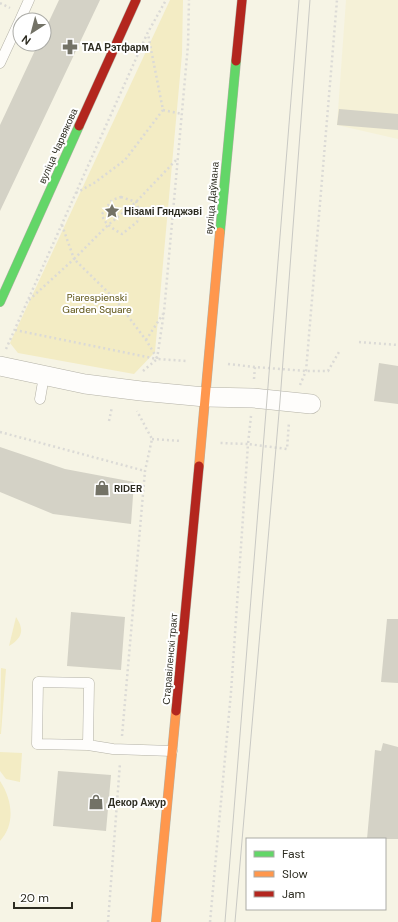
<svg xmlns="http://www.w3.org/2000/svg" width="398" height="922" font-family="'DM Sans',sans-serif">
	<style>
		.built { fill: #f5f1d7 }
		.green { fill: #f3ecc4 }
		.building { fill: #d4d2c6 }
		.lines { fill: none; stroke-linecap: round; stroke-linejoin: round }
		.lane-casing { stroke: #b3b1a6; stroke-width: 11 }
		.street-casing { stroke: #b3b1a6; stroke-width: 20 }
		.fast-casing { stroke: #b3b1a6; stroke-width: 10 }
		.slow-casing { stroke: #b3b1a6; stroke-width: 10 }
		.jam-casing { stroke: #b3b1a6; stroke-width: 10 }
		.path { stroke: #dbdad6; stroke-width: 2.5; stroke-dasharray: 2 3; stroke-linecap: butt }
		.lane { stroke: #fefdfb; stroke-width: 10 }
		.street { stroke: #fefdfb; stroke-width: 19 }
		.fast { stroke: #63d668; stroke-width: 9 }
		.slow { stroke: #ff974d; stroke-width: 9 }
		.jam { stroke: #b3261e; stroke-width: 9 }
		.tram { stroke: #c9c9c4; stroke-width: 1 }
		.labels { text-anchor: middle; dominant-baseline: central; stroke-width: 4; stroke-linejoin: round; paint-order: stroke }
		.poi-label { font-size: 10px; font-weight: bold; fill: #2d2c21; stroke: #fff; text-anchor: start }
		.street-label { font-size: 10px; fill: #2d2c21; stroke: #fff }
		.park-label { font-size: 10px; fill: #5b5111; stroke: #fff }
	</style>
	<rect width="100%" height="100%" fill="#f6f4e5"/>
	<path class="built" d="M346,0h52v139l-61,-14z"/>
	<path class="green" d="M170,0h13l-1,54 -27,298 -21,22 -116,-21 -8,-10z
		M16,617c9,13 6,21 -7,29z
		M1,668l5,1 -5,65h-1z
		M0,752l22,1 -2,29 -14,-3 -6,-8z
		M0,781c12,18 16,43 0,60z"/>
	<path class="building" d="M59,0h41l-100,211v-86l38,-81h6v-12z
		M339,109l59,5v16l-61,-5z
		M379,363l19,3v38l-24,-3z
		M0,447l65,22 69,13 -3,42 -78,-10 -53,-22z
		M71,612l54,5 -4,53 -54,-4z
		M387,619h11v64l-17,-1z
		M383,743l15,4v92h-31l8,-89 6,1z
		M58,771l53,4 -5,56 -53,-5z"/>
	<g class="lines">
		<g class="lane-casing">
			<path id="lane" d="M20,20l9,-20
				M0,63l20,-43
				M40,399l4,-23
				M88,745l1,-62 -51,-1 -1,62 51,1 25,4 59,2"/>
		</g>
		<g class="street-casing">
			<path id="street" d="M0,366l85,18 56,7 64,6 48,1 58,6"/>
		</g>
		<g class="fast-casing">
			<path id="fast" d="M220,232l16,-171
				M0,302l79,-176"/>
		</g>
		<g class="slow-casing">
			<path id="slow" d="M199,466l21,-234
				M156,922l20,-211"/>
		</g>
		<g class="jam-casing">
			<path id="jam" d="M236,61l6,-61
				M79,126l57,-126
				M176,711l23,-245"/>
		</g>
		<path class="path" d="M0,3l10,5
			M163,110l19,4
			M76,193l18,-10 31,-23 38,-50 -15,-76
			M121,197l15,5 3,8 -2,12 -15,12c-8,-5 -18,-9 -20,-20l10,-14z
			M29,300l45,-41 -12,-34
			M15,330l142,29 7,-47 24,-267 1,-45
			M146,340l17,-26
			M359,342l39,3
			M6,349l141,-315 19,-34
			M157,358l-11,-18 -31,-41 -41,-40 34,-34 28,-23 42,-44
			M228,364l27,3
			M143,371l14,-12 30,2
			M254,379l1,-12 51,4h22l11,-19
			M300,385l6,-14 31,-371
			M251,416l-3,28 39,5 2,-27
			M109,421l3,-14
			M0,432l145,39
			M152,439l29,2
			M122,736l23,-265 7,-32 -15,-28
			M108,922l12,-159
			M210,922l21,-230 17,-248 -28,-1"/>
		<use href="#lane" class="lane"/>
		<use href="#street" class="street"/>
		<use href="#fast" class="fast"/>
		<use href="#slow" class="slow"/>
		<use href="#jam" class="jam"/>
		<path class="tram" d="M225,922l74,-922
			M235,922l45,-521 30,-401"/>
	</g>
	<defs>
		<g id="pharmacy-bare" transform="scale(1.2)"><path d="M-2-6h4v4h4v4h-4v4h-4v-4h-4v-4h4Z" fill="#737266" stroke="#fff" stroke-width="2.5" paint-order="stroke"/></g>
		<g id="sight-bare" transform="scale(1.2)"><path d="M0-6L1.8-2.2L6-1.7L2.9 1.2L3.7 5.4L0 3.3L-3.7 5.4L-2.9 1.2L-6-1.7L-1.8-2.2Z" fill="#737266" stroke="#fff" stroke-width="2.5" paint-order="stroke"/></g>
		<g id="shop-bare" transform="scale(1.2)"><path d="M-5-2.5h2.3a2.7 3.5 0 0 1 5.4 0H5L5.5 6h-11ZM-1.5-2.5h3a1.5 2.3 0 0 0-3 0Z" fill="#737266" stroke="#fff" stroke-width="2.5" paint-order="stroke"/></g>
	</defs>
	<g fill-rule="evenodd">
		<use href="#pharmacy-bare" x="70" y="47"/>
		<use href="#sight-bare" x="112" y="211"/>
		<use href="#shop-bare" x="102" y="488"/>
		<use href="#shop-bare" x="96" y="802"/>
	</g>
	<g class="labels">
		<g class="poi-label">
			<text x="82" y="47">ТАА Рэтфарм</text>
			<text x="124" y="211">Нізамі Гянджэві</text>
			<text x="114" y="488">RIDER</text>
			<text x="108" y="802">Декор Ажур</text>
		</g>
		<g class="street-label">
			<text transform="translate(58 146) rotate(-66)">вуліца Чарвякова</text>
			<text transform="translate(212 198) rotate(-85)">вуліца Даўмана</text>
			<text transform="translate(170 659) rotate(-85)">Старавіленскі тракт</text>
		</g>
		<g class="park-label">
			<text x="97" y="297">Piarespienski<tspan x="97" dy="12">Garden Square</tspan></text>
		</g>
	</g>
	<rect x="246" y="838" width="140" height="72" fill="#ffffff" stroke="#ababa6"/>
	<rect x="254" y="851" width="20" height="6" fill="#63d668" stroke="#ababa6"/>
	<text x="282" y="858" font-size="12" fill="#2d2c21">Fast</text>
	<rect x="254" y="871" width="20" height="6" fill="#ff974d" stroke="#ababa6"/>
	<text x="282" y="878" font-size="12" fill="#2d2c21">Slow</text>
	<rect x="254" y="891" width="20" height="6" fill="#b3261e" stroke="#ababa6"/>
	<text x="282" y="898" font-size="12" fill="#2d2c21">Jam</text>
	<g transform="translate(32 32) rotate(216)"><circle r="19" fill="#ffffff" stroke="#ababa6"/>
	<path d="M0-3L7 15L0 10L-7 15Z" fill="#737266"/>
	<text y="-6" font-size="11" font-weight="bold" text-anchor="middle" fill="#2d2c21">N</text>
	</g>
	<path d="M14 902v6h58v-6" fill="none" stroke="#2d2c21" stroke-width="2"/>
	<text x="20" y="902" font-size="12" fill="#2d2c21" stroke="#ffffff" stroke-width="3" paint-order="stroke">20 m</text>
</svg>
